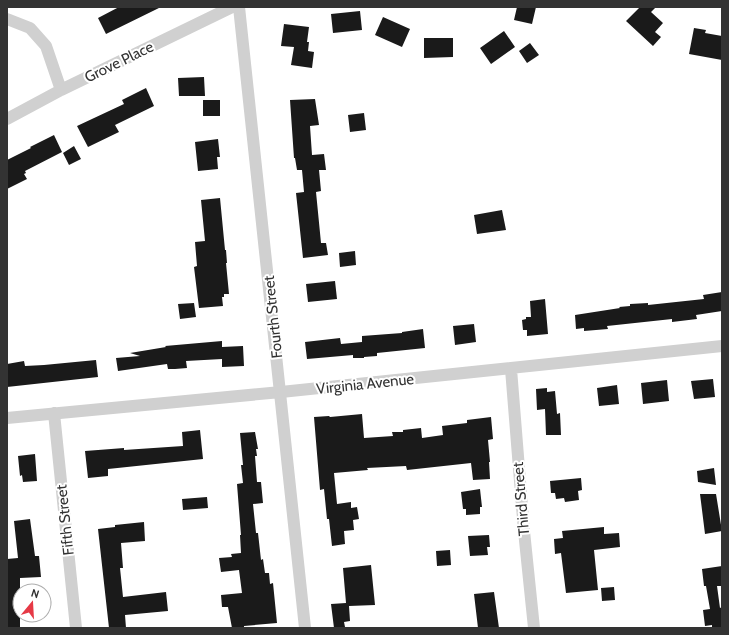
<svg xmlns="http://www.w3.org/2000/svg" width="729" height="635" font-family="Cabin,sans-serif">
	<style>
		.building { fill: #1a1a1a }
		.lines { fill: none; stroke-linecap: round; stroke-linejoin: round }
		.minor { stroke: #d0d0d0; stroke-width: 12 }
		.labels { text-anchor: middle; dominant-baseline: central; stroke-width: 4; stroke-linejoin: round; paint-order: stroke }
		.street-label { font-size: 15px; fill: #333; stroke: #fff }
	</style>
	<rect width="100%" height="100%" fill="#fff"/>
	<path class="building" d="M119,7h42l-55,27 -8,-16z
		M517,7h19l-4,17 -18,-4z
		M640,7h16l-5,5 12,11 -8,9 6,5 -8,9 -27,-25z
		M360,11l2,19 -29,3 -2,-19z
		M383,17l27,12 -8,18 -27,-12z
		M284,24l25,3 -2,15h2l-1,9 6,1 -2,16 -21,-3 3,-18 -13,-1z
		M694,28l12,2 -1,3 17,3v24l-33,-6z
		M504,31l11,16 -24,17 -11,-16z
		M424,38h29v19l-29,1z
		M530,43l9,12 -12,8 -8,-12z
		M204,77l1,19h-26l-1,-18z
		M146,88l8,18 -39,19 4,7 -31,15 -11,-21 47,-22 -2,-4z
		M315,99l4,26 -9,1 2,29 12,-1 2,16h-7l2,21 -5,1 5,51h5l2,12 -25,3 -7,-65 8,-1 -2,-22h-5l-2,-12h-1l-4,-58z
		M203,100h17v16h-17z
		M364,113l2,17 -16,2 -2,-17z
		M54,135l8,17 -37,19 1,2 -2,1 3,5 -20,10v-29l24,-12 -1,-1z
		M218,139l2,18h-3l1,12 -20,2 -3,-29z
		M74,146l7,13 -12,6 -6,-12z
		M220,198l5,52h1l1,13h-1l3,31h-5v3h-2l1,9 -24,2 -5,-41 3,-1 -2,-24 10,-1 -4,-41z
		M502,210l4,20 -29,4 -3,-19z
		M355,251l1,14 -16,2 -1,-14z
		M335,281l2,18 -29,3 -2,-18z
		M722,292v19l-26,4 1,4 -25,3v-3l-65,7 1,3 -24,2v-3l-8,1 -1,-14 45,-7 -1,-1 11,-1v-2l18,-1v2l56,-6 -1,-4z
		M545,299l3,35 -21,2v-6h-4l-1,-10 4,-1v-2h5l-1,-16z
		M194,303l2,14 -16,2 -2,-15z
		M474,324l2,18 -21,3 -2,-19z
		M423,329l2,19 -48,5v3l-13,1v1h-11v-3l-46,4 -2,-17 35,-4 1,6 21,-2v-6l40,-3v-1z
		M222,341v6l21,-1 1,20 -22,1v-8l-36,2 1,7 -12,1h-7l-1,-5 -49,7 -2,-13 24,-2 -10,-3 36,-6 -1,-1z
		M96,360l2,17 -91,10v-23l17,-3 1,5 19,-1z
		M713,379l2,18 -21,2 -3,-18z
		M667,380l2,21 -26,3 -2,-21z
		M617,385l2,19 -20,2 -2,-18z
		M547,388v4l8,-1 2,23 3,-1 1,22h-15l-1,-26 -8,1 -1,-21z
		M362,414l2,24 29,-2 -1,-4h11v-2l18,-2 1,10 21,-3 -1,-9 25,-3v-3l24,-3 2,22 -5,1 2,22h-1l1,17 -17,1 -2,-17 -64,7 -1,-4 -39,2 1,2 -34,3 3,31 14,-2v6l6,-1 2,12 -6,1 1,10 -10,1 1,13 -13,2 -3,-27h-2l-3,-30 -4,1 -6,-73 15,-1 1,1z
		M200,430l3,29 -95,10v7l-20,2 -3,-27 39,-3v2l59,-4 -1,-14z
		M255,432l3,17h-2l1,7h-2l2,26h4l2,21 -10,1 3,29h2l3,27 2,-1 2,14h4l1,11 3,-1 4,40 -33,3v2h-12l-4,-21h-6l-1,-12 21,-2 -3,-23 -18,2 -2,-14 13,-1 -1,-3 10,-1 -1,-18h1l-4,-51 6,-1 -2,-18h2l-3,-32z
		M35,454l2,27 -14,1 -1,-7 -2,1 -2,-20z
		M714,468l2,17 -18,-3 -1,-11z
		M581,478l1,12 -4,1 1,9 -14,2 -1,-4 -8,1 -1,-6h-4l-1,-12z
		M480,489l2,18h-2v7l-14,1v-6h-3l-2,-17z
		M700,494h16l6,37 -17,3z
		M207,497l1,11 -25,2 -1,-11z
		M30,519l5,37h4l2,21 -21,1v50h-13v-69l11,-1 -4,-37z
		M144,522l1,19 -24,2 2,25h-3l3,29 43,-5 2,19 -43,4 1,13h-17l-11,-99 17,-2v-2z
		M604,527v7l15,-1 1,14 -26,3 4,40 -32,3 -5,-40 -6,1 -1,-15 9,-1 -1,-7z
		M489,535l1,12h-3l1,8 -18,1 -2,-20z
		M450,550l1,15 -14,1 -1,-15z
		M371,565l4,40 -26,1 1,15 -6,1 1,5 -11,1 -3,-24 15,-1 -3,-35z
		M722,566v20h-5l3,22 2,-1v21h-10v-3l-7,1 -2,-16 7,-1 -4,-23h-2l-2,-17z
		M614,587l1,13 -13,1 -1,-13z
		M494,592l5,36h-21l-4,-34z"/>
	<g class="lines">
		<path class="minor" d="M239,7l66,621
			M7,19l23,9 16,18 15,44
			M7,119l54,-29 171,-83
			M511,369l13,162 10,97
			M54,413l22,215
			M7,418l274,-26 441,-46"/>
	</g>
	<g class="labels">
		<g class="street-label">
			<text transform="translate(119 62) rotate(-26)">Grove Place</text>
			<text transform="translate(273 317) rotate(-96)">Fourth Street</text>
			<text transform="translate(365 384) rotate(-6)">Virginia Avenue</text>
			<text transform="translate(521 499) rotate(-95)">Third Street</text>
			<text transform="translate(65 520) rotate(-96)">Fifth Street</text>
		</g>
	</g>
	<rect width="729" height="635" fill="none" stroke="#333333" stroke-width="16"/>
	<g transform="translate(32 603) rotate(18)"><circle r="19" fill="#ffffff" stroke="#adadad"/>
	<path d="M0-3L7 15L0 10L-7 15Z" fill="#e63946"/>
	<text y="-6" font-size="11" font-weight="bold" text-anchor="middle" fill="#333333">N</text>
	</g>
</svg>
